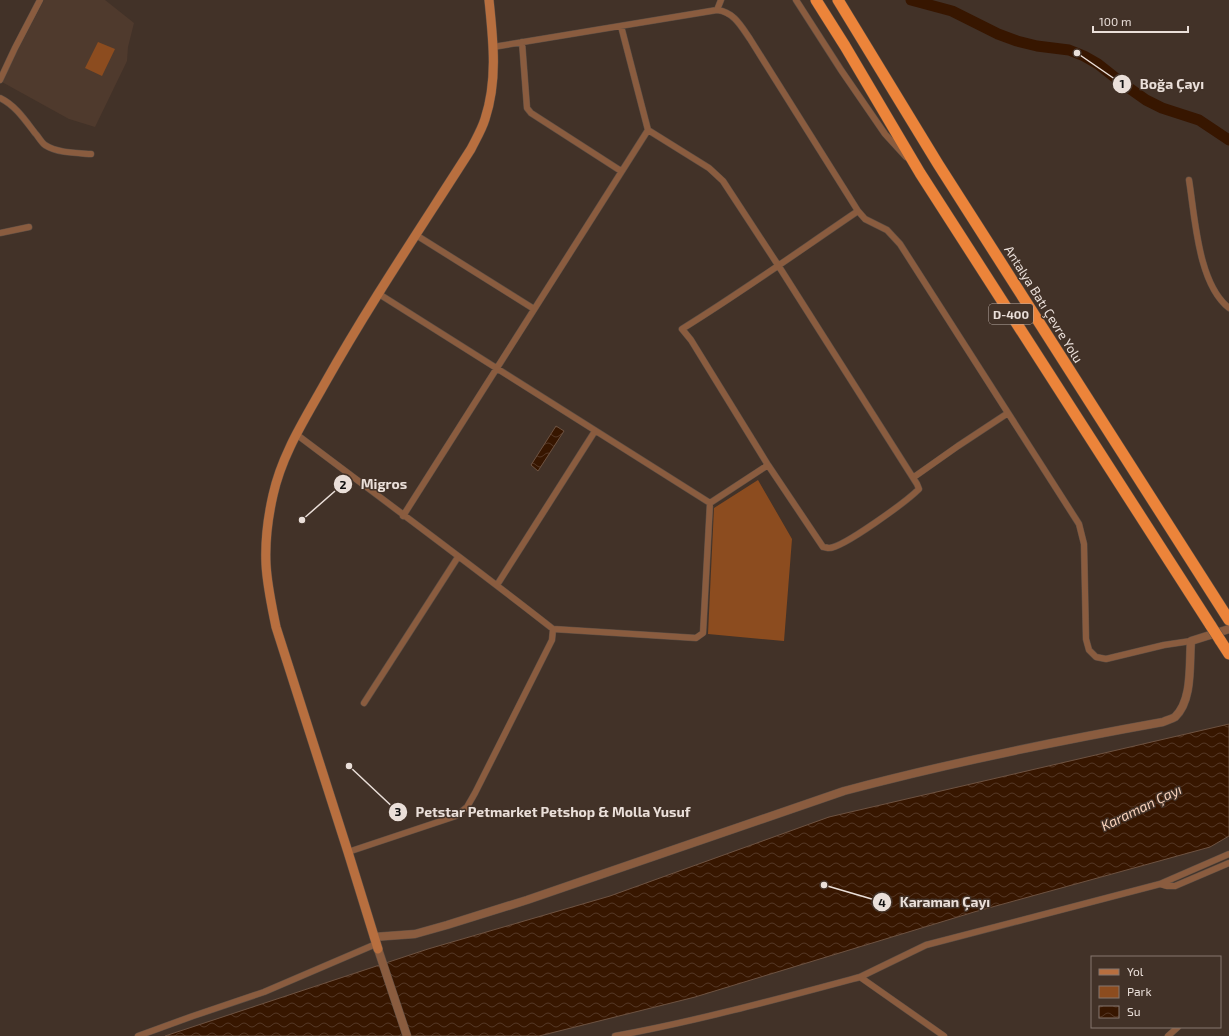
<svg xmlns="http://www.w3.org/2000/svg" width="1229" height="1036" font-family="'Exo 2',sans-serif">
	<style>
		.built { fill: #4f3a2d }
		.green { fill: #8c4c1f }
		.water { fill: url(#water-waves); stroke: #6d5241 }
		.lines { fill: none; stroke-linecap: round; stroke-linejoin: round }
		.river { stroke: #371600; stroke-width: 11 }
		.minor-casing { stroke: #5d4e44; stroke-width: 7 }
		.tertiary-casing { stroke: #5d4e44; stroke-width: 9 }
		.secondary-casing { stroke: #5d4e44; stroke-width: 10 }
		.trunk-casing { stroke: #5d4e44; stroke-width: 12 }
		.minor { stroke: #8a5c3f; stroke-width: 6 }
		.tertiary { stroke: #8a5c3f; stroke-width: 8 }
		.secondary { stroke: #b86f3f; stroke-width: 9 }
		.trunk { stroke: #ec843a; stroke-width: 11 }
		.trunk-bridge-casing { stroke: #5d4e44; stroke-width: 12; stroke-linecap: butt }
		.trunk-bridge { stroke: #ec843a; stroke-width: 11 }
		.labels { text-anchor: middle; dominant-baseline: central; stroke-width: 3; stroke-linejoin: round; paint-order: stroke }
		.shield { fill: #423228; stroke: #b8aba4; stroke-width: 1 }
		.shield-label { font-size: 12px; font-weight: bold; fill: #eadfd9 }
		.street-label { font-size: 13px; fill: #eadfd9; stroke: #423228 }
		.water-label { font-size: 14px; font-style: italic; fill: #f9d2bb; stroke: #423228 }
		.leader { fill: none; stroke: #eadfd9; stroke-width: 1.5 }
		.callout-dot { fill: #eadfd9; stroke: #423228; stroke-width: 1.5 }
		.mark-label { font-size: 12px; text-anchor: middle; font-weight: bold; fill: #111 }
		.callout-label { font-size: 14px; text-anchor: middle; font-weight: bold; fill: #eadfd9; stroke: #423228; stroke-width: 3; stroke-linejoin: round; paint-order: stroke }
	</style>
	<defs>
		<pattern id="water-waves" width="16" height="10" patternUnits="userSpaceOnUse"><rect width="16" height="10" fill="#371600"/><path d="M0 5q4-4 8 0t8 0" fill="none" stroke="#543725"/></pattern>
	</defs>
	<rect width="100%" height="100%" fill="#423228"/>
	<path class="built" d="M44,0h61l29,23 -6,24 -1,14 -32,66 -26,-8 -67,-37 3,-8z"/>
	<path class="green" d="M98,42l17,7 -13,27 -17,-8z
		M758,480l34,59 -8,102 -76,-7 6,-126z"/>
	<path class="water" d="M556,426l8,5 -26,40 -7,-6z
		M1229,724v112l-19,11 -236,65 -279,85 -156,39h-374l263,-87 182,-53 219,-79z"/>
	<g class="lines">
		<path class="river" d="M911,0l41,11 46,23 19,7 20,5 32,4 15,6 14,8 24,19 24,17 16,8 37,12 30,20"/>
		<g class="minor-casing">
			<path id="minor" d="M796,0l45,70 44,64 21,23
				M717,10l4,-10
				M621,26l27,104 61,38 14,13 55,84 139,219 2,5c-12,12 -76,59 -90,59 -2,0 -4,-1 -6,-1l-55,-82 -77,-125 -9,-11c60,-37 117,-78 176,-118
				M522,42l5,66 4,5 90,58
				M493,47l224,-37c17,2 24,16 33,29l108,172 7,8 22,11 13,14 179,280 5,20 2,95 3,11 7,7 10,2 58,-14 27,-4
				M0,80l15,-32 25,-48
				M0,98c15,7 25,22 35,35 3,3 6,9 10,12 12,8 31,8 46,9
				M1189,180c6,37 9,104 40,128
				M0,233l29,-6
				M416,235l118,74
				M379,294l331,209 58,-38
				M296,434c86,65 173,129 257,195l-1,11 -77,153 -8,14 -11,9 -108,36
				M914,477l44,-31 50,-33
				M403,516l245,-386
				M497,585l98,-154
				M553,629l143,9 7,-5 7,-130
				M364,703l94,-146
				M1160,884l7,2h8l54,-23
				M860,977l66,-32 234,-61 69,-30
				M138,1036l55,-20 71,-24 112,-48
				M615,1036c82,-15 163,-37 245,-59l84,59
				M1168,1036l10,-9"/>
		</g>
		<g class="tertiary-casing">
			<path id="tertiary" d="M374,937l41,-3 32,-9 80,-25 317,-109c105,-28 213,-50 319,-69 4,-2 9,-3 12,-5 18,-17 14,-53 16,-76l38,-12
				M378,949l29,87"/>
		</g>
		<g class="secondary-casing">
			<path id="secondary" d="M378,949l-30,-97 -72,-225c-4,-20 -9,-42 -10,-63 -1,-22 2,-47 7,-69 9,-41 32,-76 52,-112 45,-80 97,-157 146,-234 5,-10 11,-20 14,-30 13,-39 8,-80 4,-119"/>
		</g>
		<g class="trunk-casing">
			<path id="trunk" d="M816,0l29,46 75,127 291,453
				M838,0l100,164 291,456
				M1220,640l9,14"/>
		</g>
		<use href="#minor" class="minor"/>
		<use href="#tertiary" class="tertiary"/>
		<use href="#secondary" class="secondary"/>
		<use href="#trunk" class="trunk"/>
		<g class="trunk-bridge-casing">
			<path id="trunk-bridge" d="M1211,626l9,14"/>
		</g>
		<use href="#trunk-bridge" class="trunk-bridge"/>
	</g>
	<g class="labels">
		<rect class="shield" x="989" y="304" width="44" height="20" rx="3"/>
		<g class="shield-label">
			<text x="1011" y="314">D-400</text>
		</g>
		<g class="street-label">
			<text transform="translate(1044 304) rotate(58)">Antalya Batı Çevre Yolu</text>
		</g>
		<g class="water-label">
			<text transform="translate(1141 807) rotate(-26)">Karaman Çayı</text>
		</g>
	</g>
	<path class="leader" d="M1077 53L1122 84M302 520L343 484M349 766L398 812M824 885L882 902"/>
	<g class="callout-dot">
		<circle cx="1077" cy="53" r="4"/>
		<circle cx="302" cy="520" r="4"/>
		<circle cx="349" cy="766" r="4"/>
		<circle cx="824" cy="885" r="4"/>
		<circle cx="1122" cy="84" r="10"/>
		<circle cx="343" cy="484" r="10"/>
		<circle cx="398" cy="812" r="10"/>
		<circle cx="882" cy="902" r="10"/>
	</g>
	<g class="mark-label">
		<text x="1122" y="88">1</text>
		<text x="343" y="489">2</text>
		<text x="398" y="816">3</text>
		<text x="882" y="907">4</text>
	</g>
	<g class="callout-label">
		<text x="1172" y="89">Boğa Çayı</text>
		<text x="384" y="489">Migros</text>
		<text x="553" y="817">Petstar Petmarket Petshop &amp; Molla Yusuf</text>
		<text x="945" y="907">Karaman Çayı</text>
	</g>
	<rect x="1091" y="956" width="130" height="72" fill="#423228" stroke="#85776f"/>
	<rect x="1099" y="969" width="20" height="6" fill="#b86f3f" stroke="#85776f"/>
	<text x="1127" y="976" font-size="12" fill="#eadfd9">Yol</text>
	<rect x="1099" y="986" width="20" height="12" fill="#8c4c1f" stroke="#85776f"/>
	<text x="1127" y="996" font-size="12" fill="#eadfd9">Park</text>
	<rect x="1099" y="1006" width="20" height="12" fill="url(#water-waves)" stroke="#85776f"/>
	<text x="1127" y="1016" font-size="12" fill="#eadfd9">Su</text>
	<path d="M1093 26v6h95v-6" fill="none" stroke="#eadfd9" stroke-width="2"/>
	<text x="1099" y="26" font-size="12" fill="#eadfd9" stroke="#423228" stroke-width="3" paint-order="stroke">100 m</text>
</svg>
